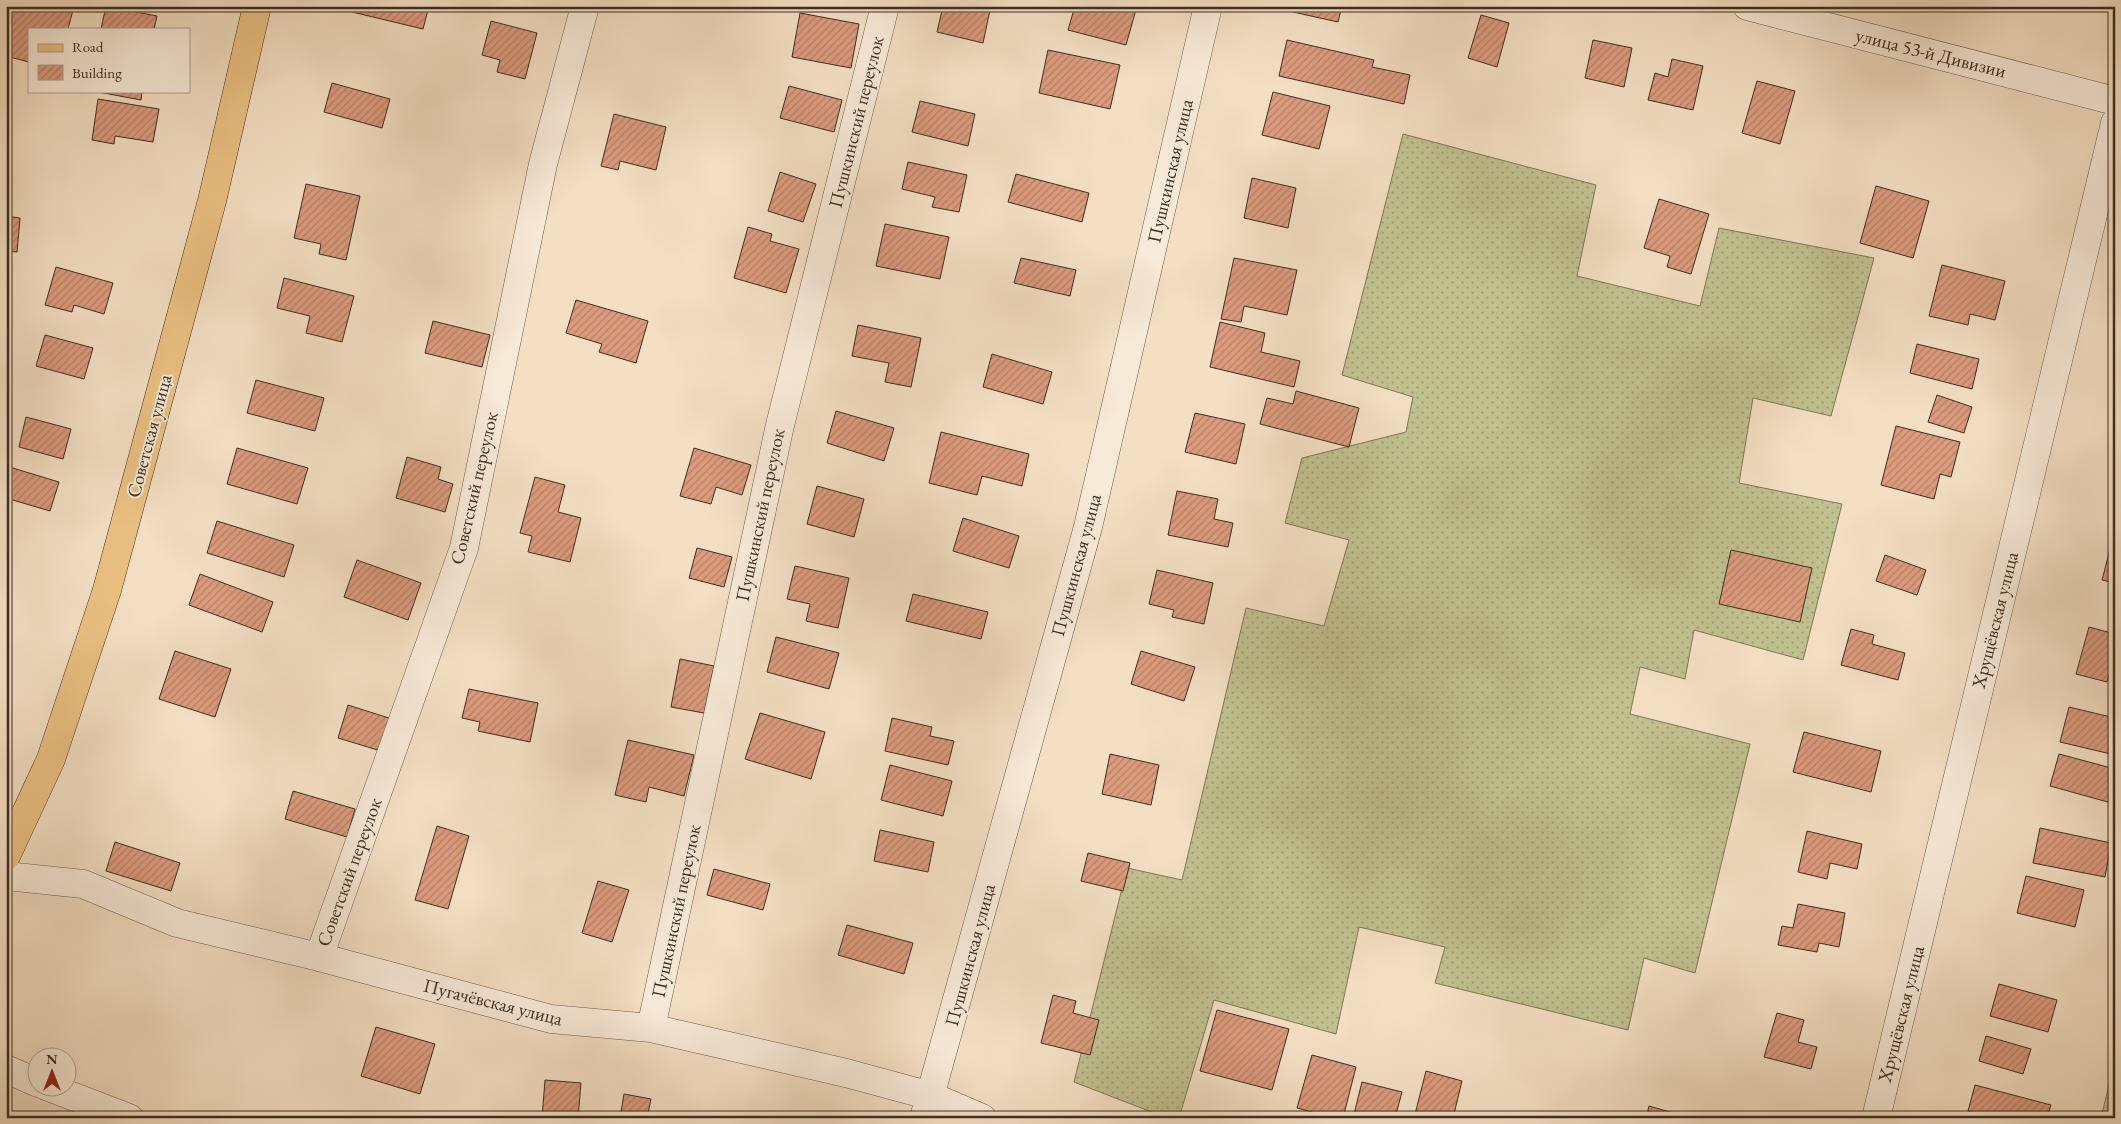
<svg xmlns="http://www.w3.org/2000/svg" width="2121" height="1124" font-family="'EB Garamond',serif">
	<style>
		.garden { fill: url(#garden-dots); stroke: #807658 }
		.building { fill: url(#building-hatch); stroke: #3e2d21 }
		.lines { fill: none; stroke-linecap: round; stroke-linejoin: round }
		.minor-casing { stroke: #6c5a4a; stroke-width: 29 }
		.major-casing { stroke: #3e2d21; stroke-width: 29 }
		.minor { stroke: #f8ead8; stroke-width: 28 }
		.major { stroke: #eac082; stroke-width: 28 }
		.labels { text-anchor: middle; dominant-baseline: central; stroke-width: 4; stroke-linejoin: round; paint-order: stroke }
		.street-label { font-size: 19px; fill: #3e2d21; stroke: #f8ead8 }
	</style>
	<defs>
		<pattern id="garden-dots" width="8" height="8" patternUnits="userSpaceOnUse" patternTransform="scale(1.25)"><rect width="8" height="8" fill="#c1c08f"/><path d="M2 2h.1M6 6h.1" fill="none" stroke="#9e9c74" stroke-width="1.8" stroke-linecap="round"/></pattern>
		<pattern id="building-hatch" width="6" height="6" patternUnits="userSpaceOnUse" patternTransform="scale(1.25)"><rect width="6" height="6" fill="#dc9b7d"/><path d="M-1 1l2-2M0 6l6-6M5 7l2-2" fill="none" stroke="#b47f66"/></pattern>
	</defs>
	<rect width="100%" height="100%" fill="#f4dfc3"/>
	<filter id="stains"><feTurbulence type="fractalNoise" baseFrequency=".004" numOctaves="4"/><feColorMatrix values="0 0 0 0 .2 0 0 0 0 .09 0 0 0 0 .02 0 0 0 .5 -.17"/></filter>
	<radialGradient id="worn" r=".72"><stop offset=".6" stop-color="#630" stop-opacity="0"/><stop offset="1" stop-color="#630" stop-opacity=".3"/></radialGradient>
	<path class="garden" d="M1403,134l193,51 -19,91 123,30 19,-78 155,30 -43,158 -78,-18 -14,85 103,21 -39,156 -109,-30 -9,49 -45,-12 -10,47 120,30 -55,229 -51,-15 -16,72 -193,-47 10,-36 -86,-20 -23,107 -122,-34 -35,118h-12l-93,-36 53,-214 55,12 64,-272 78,18 25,-86 -64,-17 17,-65 104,-26 7,-35 -71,-22z
		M2115,1060v58h-14z"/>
	<path class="building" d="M6,6h53l14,4 -5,19h-39v33l-23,-6z
		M106,6l51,10 -3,13h-53z
		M349,6h80l-6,23 -75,-18z
		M943,6h30l17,4 -7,33 -46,-11z
		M1075,6h62l-11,39 -58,-15z
		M1294,6h48l-4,16 -45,-10z
		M800,13l59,11 -8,44 -59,-11z
		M1481,15l28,8 -12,44 -29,-9z
		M491,21l46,12 -12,46 -28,-7 3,-12 -18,-5z
		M1287,40l87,20 -2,7 38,8 -6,29 -125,-28z
		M1593,40l39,8 -8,39 -39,-9z
		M1048,50l72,15 -10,44 -71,-16z
		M1672,59l31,7 -10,44 -45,-10 7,-27 13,4z
		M1757,81l38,10 -15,53 -38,-11z
		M332,83l58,16 -8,29 -58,-16z
		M789,86l53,14 -8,32 -54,-14z
		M93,91h49l-1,9z
		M1273,92l57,14 -11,43 -57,-14z
		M98,99l61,10 -6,33 -38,-6 -1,8 -22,-4z
		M920,101l55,13 -7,32 -56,-14z
		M614,114l52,13 -10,43 -36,-9 -2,9 -17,-4z
		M908,162l59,13 -8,37 -27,-5 3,-10 -33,-8z
		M780,172l36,12 -13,38 -35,-11z
		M1016,174l73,19 -7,29 -74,-20z
		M1252,178l44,10 -8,40 -44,-10z
		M306,184l54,12 -14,64 -27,-6 2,-10 -27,-6z
		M1876,186l53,15 -16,57 -53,-15z
		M1659,199l50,15 -18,60 -24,-7 3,-11 -26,-8z
		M6,216l14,2 -3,34 -11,-1z
		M885,224l64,13 -9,42 -64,-13z
		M748,227l24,7 -2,7 29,8 -13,44 -52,-15z
		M1021,258l55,12 -6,26 -56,-13z
		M1234,258l63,12 -10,45 -43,-9 -3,16 -20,-3z
		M1942,265l63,16 -10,39 -25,-6 -2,11 -39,-9z
		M56,267l57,16 -9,31 -30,-9 -2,7 -27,-7z
		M284,278l70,18 -12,46 -36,-9 4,-17 -33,-8z
		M576,300l72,21 -12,42 -37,-11 3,-8 -36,-11z
		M433,321l57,14 -8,32 -57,-14z
		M1220,322l45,11 -4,19 39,9 -6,26 -84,-20z
		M858,325l63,13 -10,49 -26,-5 4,-19 -37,-7z
		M45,335l48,13 -9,31 -48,-13z
		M1917,344l62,15 -7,30 -62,-16z
		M992,354l60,18 -9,32 -60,-17z
		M6,371l6,1 -6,19z
		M256,380l68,18 -9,33 -68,-18z
		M1296,391l63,17 -10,39 -89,-23 7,-26 26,6z
		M1937,395l35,12 -8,26 -36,-11z
		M836,411l58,17 -10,33 -57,-18z
		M1195,413l50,11 -9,40 -51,-12z
		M26,417l45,12 -8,30 -44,-12z
		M1896,426l64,16 -9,35 -11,-3 -6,25 -53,-14z
		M941,432l88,22 -7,32 -40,-10 -5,19 -48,-12z
		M237,448l71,20 -11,36 -70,-20z
		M694,448l57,17 -9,30 -26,-8 -5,17 -31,-8z
		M407,457l34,10 -3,12 15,5 -8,28 -49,-14z
		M6,466l53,16 -9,29 -44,-13z
		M535,477l30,8 -7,27 23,6 -11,44 -42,-10 4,-16 -12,-3z
		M817,486l47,13 -10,38 -47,-13z
		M1177,491l41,8 -4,20 19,4 -5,24 -60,-12z
		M963,518l56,18 -10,32 -56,-17z
		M217,521l77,24 -10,32 -77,-24z
		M697,548l35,9 -8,30 -35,-9z
		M2110,549l5,1v33l-13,-3z
		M1731,550l81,18 -12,54 -81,-18z
		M1885,555l41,15 -9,25 -41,-14z
		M357,560l64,23 -13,37 -64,-23z
		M795,566l54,12 -11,50 -32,-7 4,-17 -23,-5z
		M1157,570l56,13 -9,41 -32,-7 2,-7 -25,-6z
		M200,574l73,28 -11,30 -73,-27z
		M913,594l75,18 -7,27 -75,-18z
		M2089,627l26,7v21l-8,27 -31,-8z
		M1851,629l23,6 -2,9 33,9 -7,27 -57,-15z
		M776,637l63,16 -10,36 -62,-17z
		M175,651l56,18 -16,48 -56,-18z
		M1141,651l54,16 -11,34 -53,-17z
		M680,659l34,7 -10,47 -33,-6z
		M469,689l69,14 -8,39 -52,-11 2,-9 -18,-4z
		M348,705l44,14 -11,32 -43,-13z
		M2069,707l46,11v37l-55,-13z
		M760,713l65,19 -14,47 -66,-20z
		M892,718l40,9 -2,9 24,5 -6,24 -63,-14z
		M1804,732l77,19 -10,41 -78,-20z
		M628,740l66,15 -10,41 -35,-9 -3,15 -31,-7z
		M1110,754l49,11 -8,40 -49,-11z
		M2059,754l56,15v35l-65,-18z
		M890,765l62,16 -9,35 -62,-16z
		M293,791l62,18 -8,28 -62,-18z
		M437,826l32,10 -21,73 -33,-9z
		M2040,828l71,15 -6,34 -72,-14z
		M880,830l54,12 -6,30 -54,-11z
		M1807,831l55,13 -5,25 -27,-6 -3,16 -29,-7z
		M115,842l65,21 -9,28 -65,-20z
		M1088,853l42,10 -7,28 -42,-10z
		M714,869l56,15 -7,26 -56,-15z
		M2026,876l58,14 -9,37 -58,-14z
		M598,881l31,9 -17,52 -30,-9z
		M1798,904l47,9 -6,34 -20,-4 -2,9 -39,-7 4,-19 11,2z
		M847,925l66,18 -9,31 -66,-19z
		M1999,984l58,16 -9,32 -58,-16z
		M1053,995l23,6 -3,12 26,7 -9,35 -49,-12z
		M1217,1010l72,19 -17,61 -72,-19z
		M1777,1013l27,7 -6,22 19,5 -6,22 -47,-12z
		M376,1027l59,17 -15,50 -59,-18z
		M1986,1036l45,13 -8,25 -44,-13z
		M1312,1055l44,12 -13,51h-9l-37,-10z
		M1426,1071l36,10 -9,37h-39z
		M545,1080l36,3 -3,35h-36z
		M1362,1082l40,10 -7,26h-42z
		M1975,1085l76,20 -4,13h-55l-24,-7z
		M624,1094l27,5 -4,19h-27z
		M1649,1106l35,10v2h-38z"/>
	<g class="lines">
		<g class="minor-casing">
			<path id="minor" d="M1747,6l368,95
				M6,876l77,8 94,39 142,34 232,62 100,9 195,45 85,23 51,22
				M319,957l145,-409 79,-384 42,-158
				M651,1028l129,-603 105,-419
				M6,1069l32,14
				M46,1086l83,32
				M924,1118l164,-591 120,-521
				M1876,1118l239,-995"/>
		</g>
		<g class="major-casing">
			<path id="major" d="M6,856l45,-97 56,-169 105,-389 45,-195"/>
		</g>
		<use href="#minor" class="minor"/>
		<use href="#major" class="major"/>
	</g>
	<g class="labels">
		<g class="street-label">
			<text transform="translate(1931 53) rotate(14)">улица 53-й Дивизии</text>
			<text transform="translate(856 122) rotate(-76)">Пушкинский переулок</text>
			<text transform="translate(1170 171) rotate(-77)">Пушкинская улица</text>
			<text transform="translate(149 436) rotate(-75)">Советская улица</text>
			<text transform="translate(474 488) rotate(-77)">Советский переулок</text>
			<text transform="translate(760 515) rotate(-78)">Пушкинский переулок</text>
			<text transform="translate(1076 565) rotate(-75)">Пушкинская улица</text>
			<text transform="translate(1995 620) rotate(-76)">Хрущёвская улица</text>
			<text transform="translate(349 872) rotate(-70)">Советский переулок</text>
			<text transform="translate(676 911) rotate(-78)">Пушкинский переулок</text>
			<text transform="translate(970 955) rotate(-75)">Пушкинская улица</text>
			<text transform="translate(493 1002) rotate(14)">Пугачёвская улица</text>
			<text transform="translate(1901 1014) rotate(-76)">Хрущёвская улица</text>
		</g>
	</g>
	<rect width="2121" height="1124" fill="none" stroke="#f4dfc3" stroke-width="25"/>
	<rect x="8" y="8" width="2106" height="1109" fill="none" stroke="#3e2d21" stroke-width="2.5"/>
	<rect x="12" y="12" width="2096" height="1099" fill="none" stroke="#3e2d21"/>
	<rect x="28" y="28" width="162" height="65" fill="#f8ead8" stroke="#ae9e8f"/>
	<rect x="38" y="44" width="25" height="8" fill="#eac082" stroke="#ae9e8f"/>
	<text x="72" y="52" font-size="15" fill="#3e2d21">Road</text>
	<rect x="38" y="65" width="25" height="15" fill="url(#building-hatch)" stroke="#ae9e8f"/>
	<text x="72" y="78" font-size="15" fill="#3e2d21">Building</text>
	<g transform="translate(52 1072)"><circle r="24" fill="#f8ead8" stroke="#ae9e8f"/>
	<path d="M0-4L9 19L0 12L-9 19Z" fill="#8f2418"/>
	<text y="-8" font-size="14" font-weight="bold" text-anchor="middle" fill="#3e2d21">N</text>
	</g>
	<rect width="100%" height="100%" filter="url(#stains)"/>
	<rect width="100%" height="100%" fill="url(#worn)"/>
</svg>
